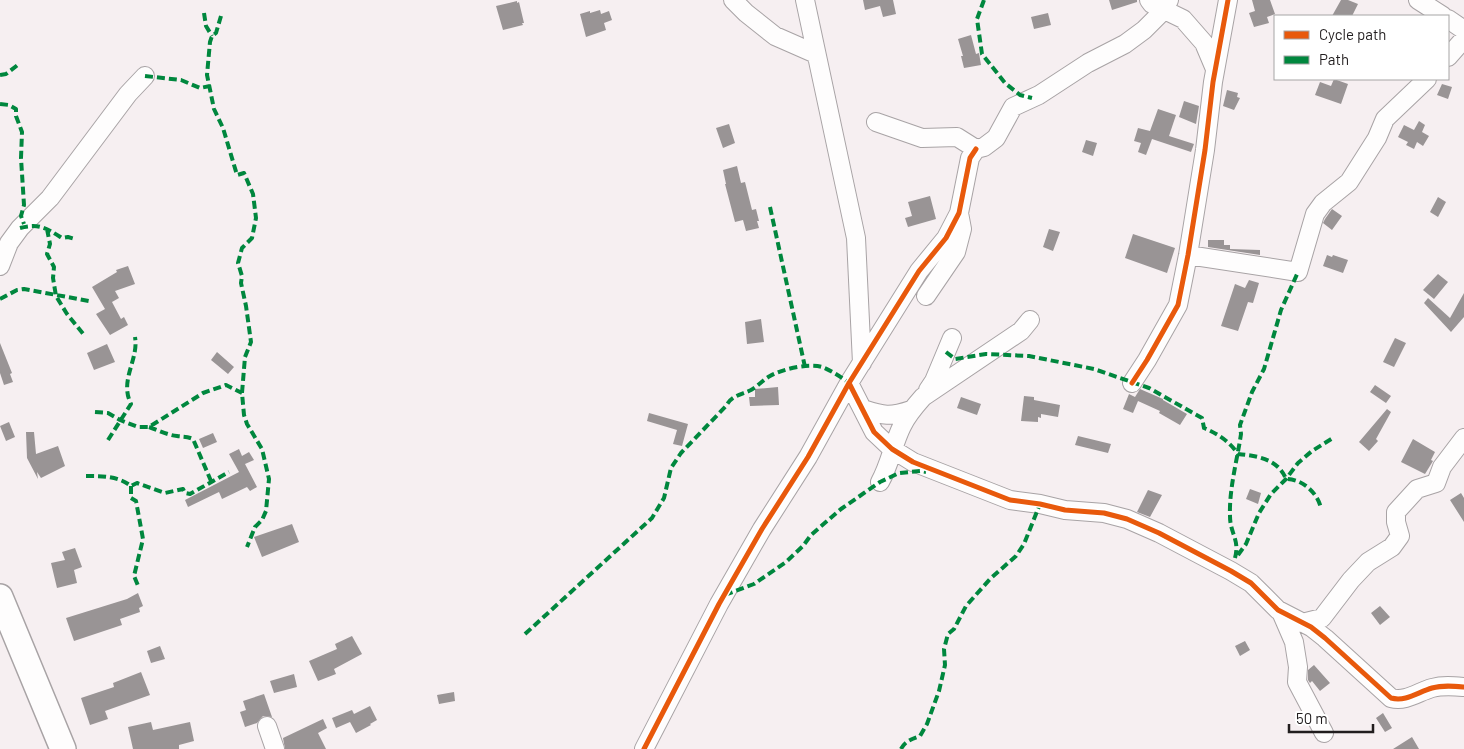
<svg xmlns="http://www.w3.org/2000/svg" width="1464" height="749" font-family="Barlow,sans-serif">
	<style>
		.building { fill: #999495 }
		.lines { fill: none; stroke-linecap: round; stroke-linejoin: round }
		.minor-casing { stroke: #a8a3a5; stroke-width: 20 }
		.highway-casing { stroke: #a8a3a5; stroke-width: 28 }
		.minor { stroke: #fefdfd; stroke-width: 18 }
		.highway { stroke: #fefdfd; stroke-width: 25 }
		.quiet { stroke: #00873e; stroke-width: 4; stroke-dasharray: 8 4; stroke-linecap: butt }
		.cycleway-casing { stroke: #fff; stroke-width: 8 }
		.cycleway { stroke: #e8590c; stroke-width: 5 }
	</style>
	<rect width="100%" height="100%" fill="#f6eff1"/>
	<path class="building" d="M863,0h30l3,14 -13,3 -3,-11 -15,4z
		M1109,0h28v2l-25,8z
		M1252,0h18l5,14 -8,3 2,6 -15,4 -5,-14 6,-2z
		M1341,0h7l10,4 -6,12h-20z
		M517,1v2l2,-1 5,21h-2l1,2 -20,5 -7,-24z
		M600,10l1,4 8,-3 3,9 -8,3 2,7 -20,7 -6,-23 10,-3v2z
		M1048,13l3,12 -17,4 -3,-12z
		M971,35l5,19 3,-1 2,12 -17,3 -3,-12h2l-5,-17z
		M1334,79l14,5 -7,20 -26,-9 5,-13 11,4z
		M1442,84l10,3 -4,12 -11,-4z
		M1227,90l11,3 -1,4 3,1 -6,12 -11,-4z
		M1184,101l15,5 -3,18 -17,-7z
		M1158,109l18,6 -7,21 25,8 -3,8 -39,-13 -6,16 -8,-3 3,-9 -7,-2 4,-13 12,3z
		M1419,121l6,4 -3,7 7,4 -6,10 -6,-4 -3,7 -8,-4 2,-3 -10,-5 6,-12 10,5z
		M729,124l6,19 -12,5 -7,-20z
		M1086,140l11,3 -4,13 -11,-4z
		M737,166l4,17 4,-1 7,28 4,-1 3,12h-2l2,7 -13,3 -3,-11 -8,2 -10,-38h1l-3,-14z
		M930,196l6,23 -28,8 -3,-9 7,-2 -4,-14z
		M1438,197l8,5 -8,15 -8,-5z
		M1332,209l10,7 -10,14 -9,-7 2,-4z
		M1049,229l11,3 -7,19 -10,-4z
		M1133,234l42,14 -8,25 -42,-15z
		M1208,240h16v5h6v4l30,1v5l-52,-8z
		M1327,255l5,2 1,-2 15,5 -5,13 -20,-7z
		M128,266l7,18 -20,7 4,7 -7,4 9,17 3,-2 4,8 -18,10 -14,-21 9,-5 -13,-22 25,-15 -1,-2z
		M1438,274l10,8 -14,17 -11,-9z
		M1249,280l10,3 -6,20 -5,-1 -10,29 -17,-5 14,-42 10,4z
		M1464,293v24l-13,15 -27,-29 4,-5 22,20z
		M761,319l3,23 -17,2 -2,-22z
		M1395,338l11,5 -12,24 -11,-5z
		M0,343l12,30 -2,1 3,8 -9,3 -4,-12z
		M107,344l8,18 -21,8 -7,-17z
		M217,352l17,15 -6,7 -17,-14z
		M1375,385l16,11 -5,7 -16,-11z
		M778,387l1,18 -29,1 -1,-9h6v-8z
		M1140,389l23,10v1l24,14 -7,11 -21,-12 1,-2 -22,-10 -5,12 -10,-4 6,-15 6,3z
		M1024,396l10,1v3l26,5 -2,12 -17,-3v4l-3,-1v5l-17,-1z
		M961,397l20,7 -4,11 -20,-7z
		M1387,409l4,3 -15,27 2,2 -9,10 -10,-9z
		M649,413l39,11 -6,22 -9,-2 4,-14 -30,-9z
		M9,422l6,15 -9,4 -6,-15z
		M26,432h8l2,22 22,-8 7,20 -24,12 -4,-6 1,7 -11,-21z
		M213,433l4,9 -14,6 -4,-9z
		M1078,436l33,8 -3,9 -33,-8z
		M1413,439l22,13 -4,8 2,1 -8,13 -24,-12z
		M239,449l3,7 7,-4 5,8 -9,4 12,23 -7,4 -3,-4 -25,12 -3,-7 -31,15 -3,-7 54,-28 -10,-18z
		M1250,489l11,4 -3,11 -12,-5z
		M1148,490l14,5 -12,22 -13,-5z
		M1461,493l3,5v24l-14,-22z
		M292,524l7,18 -37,15 -8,-20z
		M75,548l7,19 -8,3 3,13 -20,5 -6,-25 14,-3 -3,-8z
		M138,593l5,13 -4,2 1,4 -20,7 2,6 -48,16 -8,-23 61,-19z
		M1380,606l10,11 -10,8 -9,-12z
		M352,636l10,18 -28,15 2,5 -18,7 -9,-20 28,-12 -2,-5z
		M1245,641l5,9 -10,6 -5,-10z
		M160,646l5,13 -14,4 -4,-12z
		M1314,665l16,18 -10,8 -8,-10 -2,2 -2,-3v-10z
		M141,672l9,23 -45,16 3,8 -18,6 -9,-27 33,-11 -1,-4z
		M294,674l3,13 -23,6 -4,-12z
		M454,692l1,9 -16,3 -2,-9z
		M264,694l8,23 -9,-1 -6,7 -12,4 -5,-15 6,-2 -3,-9z
		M370,706l7,14 -7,4 1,1 -15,8 -6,-11 -14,6 -4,-10 20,-8 2,4z
		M1383,713l9,15 -7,4 -9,-14z
		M323,719l4,9 -9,5 8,16h-41l-2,-11z
		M151,722l2,8 37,-8 4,19 -15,4v4h-46l-5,-22z
		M1412,737l7,12h-26z"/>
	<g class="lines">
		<g class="minor-casing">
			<path id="minor" d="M733,0l13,13 29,23 41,18
				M805,0l51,238 6,125
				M1149,0l3,4 31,15 21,24 11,26
				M1418,0l25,16
				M1448,19l16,11
				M1448,57l16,-18
				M876,122l46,16 35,-1 19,12 8,-2 12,-9 17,-31 26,-12 49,-32 37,-19 19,-14 20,-20 5,-10
				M1188,255l110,17 17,-58 8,-11 26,-21 28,-44 8,-19 42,-40
				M0,266l9,-23 11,-15 30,-30 78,-104 17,-18
				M926,296l30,-44 6,-23 -3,-16
				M849,383l25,49 18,17 21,13 97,38 30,4 25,6 39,3 23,6 32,14 72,38 20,12 27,27 33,17 14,11 66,60c15,4 27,-6 41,-10 11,-3 21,-2 32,-1
				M1132,383l15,-23 31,-55 10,-50 17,-105 8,-68 15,-82
				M928,390l6,-9 18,-43
				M863,409c21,7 27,8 48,1
				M880,482c10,-18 13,-38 22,-56 5,-11 13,-20 21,-29l98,-66 9,-11
				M1281,612l13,30 4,25 -1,15 27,51
				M1302,623l20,-5 29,-38 17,-18 24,-15 8,-11 -4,-14v-10l21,-23 19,-6 6,-16 22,-29
				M267,726l8,23
				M644,749l75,-145 43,-75 46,-72 41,-74 70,-112 27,-33 13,-25 11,-55 6,-9"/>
		</g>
		<g class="highway-casing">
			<path id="highway" d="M0,597l63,152"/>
		</g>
		<use href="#minor" class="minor"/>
		<use href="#highway" class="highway"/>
		<path class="quiet" d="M984,0l-7,19 5,35 23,29 15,12 12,3
			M204,13l2,13 6,10
			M221,16l-5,17 -4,3 -2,6 -3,33 7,34 9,19 14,47 7,-2 9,21 3,24 -4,20 -10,10 -4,15 4,13 -1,7 5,23 5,36 -6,15 -3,36 2,22 3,9 15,25 7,30 -3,32 -4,9 -7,7 -8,20
			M0,75l6,-1 13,-10
			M145,76l36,4 19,8 10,-2
			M0,104l9,1 7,4v7l6,16 -1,26 3,47 -3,11 3,8
			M770,207l35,160
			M20,228c19,-5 26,0 42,10l6,-1 7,2
			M47,229l3,15 -3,10 7,13 -1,11 3,18 11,18 18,22
			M0,299l17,-9 7,-1 65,12
			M946,352l9,7 31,-5 43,2 65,13 55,19 53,30 2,10c14,6 25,13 34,26 20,2 40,5 48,25 16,0 31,13 35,29
			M95,412l13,1 12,7 18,7h11l54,-34 23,-8 16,8
			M149,427c9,3 18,8 28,9 6,1 9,0 16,3l18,42
			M108,440l23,-36c-12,-24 8,-44 4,-67
			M86,476c17,0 32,0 45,10l6,-3 28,10 18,-4 2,4 5,1 39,-22
			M131,486v12l5,3 7,38 -9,37 5,12
			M1238,555l8,-11 13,-31 12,-19 15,-15 12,-16 14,-12 21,-13
			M1235,558c5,-19 -5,-24 -5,-42 -1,-27 7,-55 11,-82l-1,-9 12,-33 12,-23 17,-59 17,-38
			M725,595l29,-11 32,-22 17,-16 8,-11 30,-26 39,-27 19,-9 21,-2 6,1
			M525,634l127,-116 12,-20 7,-30 10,-15 45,-47c6,-11 15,-11 25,-16 7,-4 12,-10 19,-14 12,-7 39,-13 52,-9 10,4 19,10 27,16
			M901,749c4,-8 11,-10 19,-13l7,-12 12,-33 6,-26 -1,-16 4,-15 6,-5 12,-23 24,-27 26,-23 8,-12 16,-40"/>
		<g class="cycleway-casing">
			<path id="cycleway" d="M849,383l25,49 18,17 21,13 97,38 30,4 25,6 39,3 23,6 32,14 72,38 20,12 27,27 33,17 14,11 66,60c15,4 27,-6 41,-10 11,-3 21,-2 32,-1
				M1132,383l15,-23 31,-55 10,-50 17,-105 8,-68 15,-82
				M644,749l75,-145 43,-75 46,-72 41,-74 70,-112 27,-33 13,-25 11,-55 6,-9"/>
		</g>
		<use href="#cycleway" class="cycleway"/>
	</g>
	<rect x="1274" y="15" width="175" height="65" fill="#ffffff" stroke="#a6a5a5"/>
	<rect x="1284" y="31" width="25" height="8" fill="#e8590c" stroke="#a6a5a5"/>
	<text x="1319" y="40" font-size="15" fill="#211d1e">Cycle path</text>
	<rect x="1284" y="56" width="25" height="8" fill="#00873e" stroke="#a6a5a5"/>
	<text x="1319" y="65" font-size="15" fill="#211d1e">Path</text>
	<path d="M1289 724v8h84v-8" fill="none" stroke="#211d1e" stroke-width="2.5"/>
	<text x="1296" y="724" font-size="15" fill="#211d1e" stroke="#ffffff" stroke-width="4" paint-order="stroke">50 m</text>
</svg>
